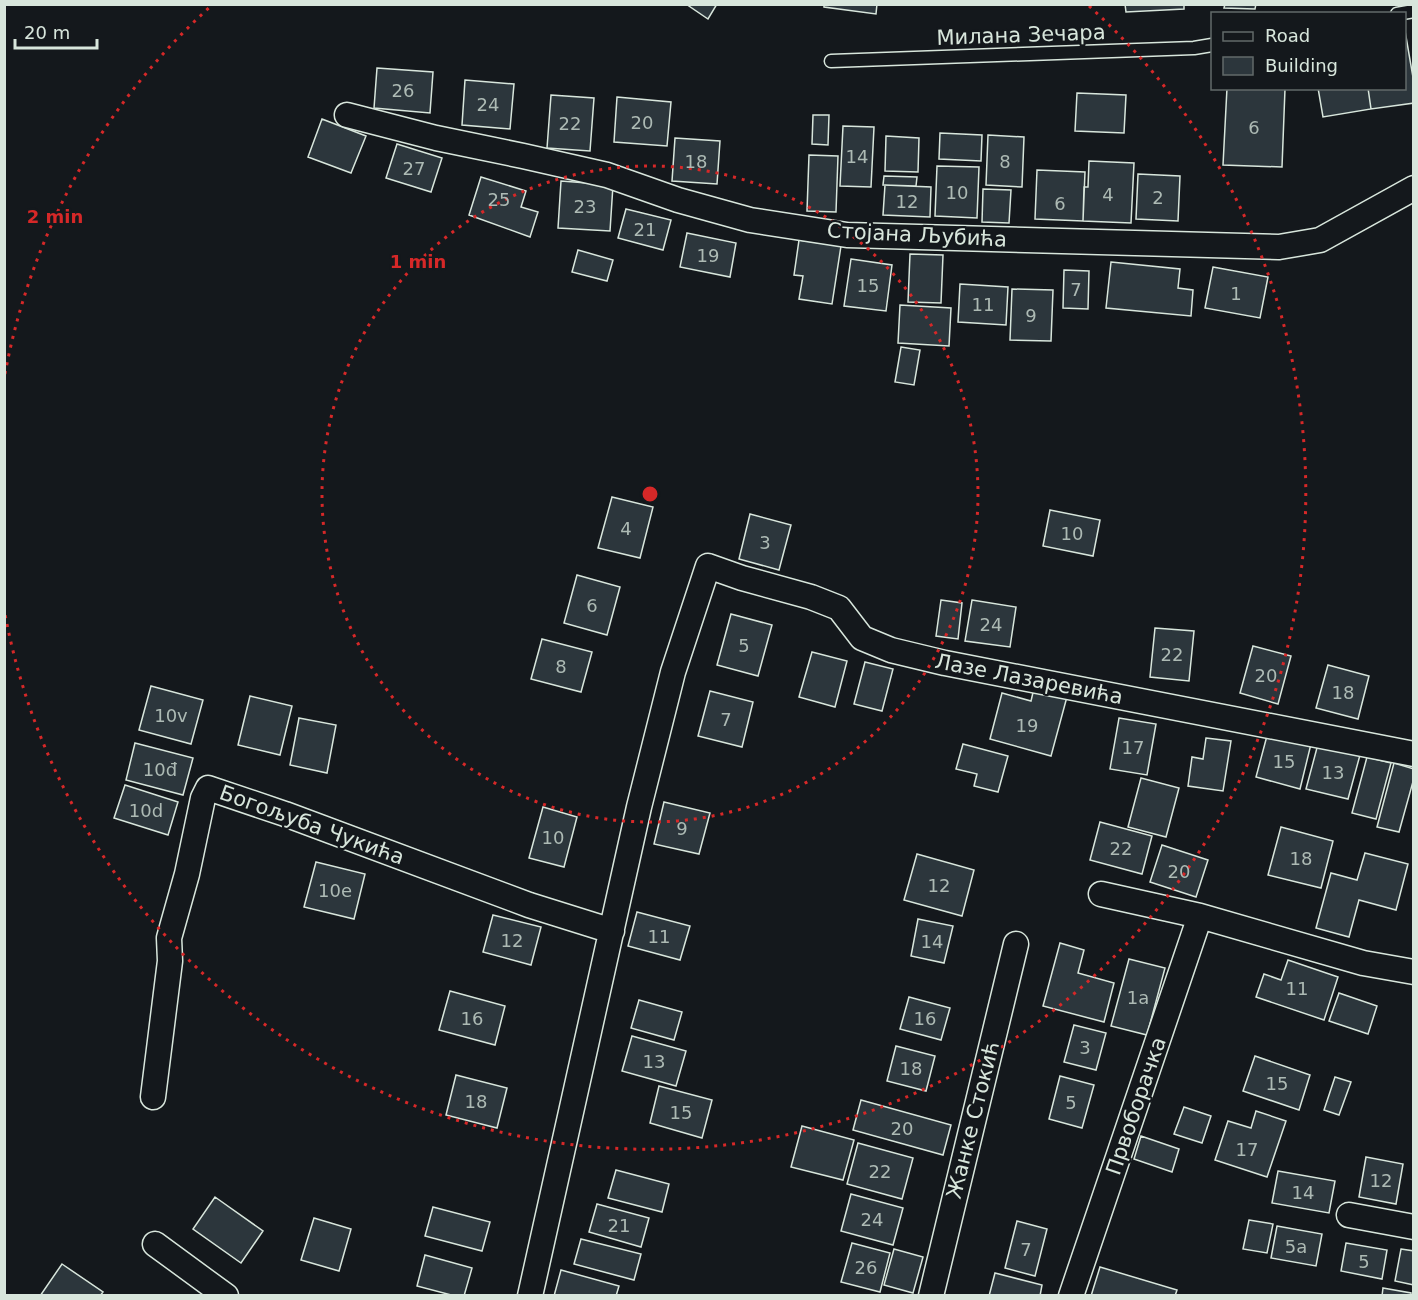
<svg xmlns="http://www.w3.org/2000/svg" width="1418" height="1300" font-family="'DejaVu Sans',sans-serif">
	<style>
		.building { fill: #2c363c; stroke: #d8e6dc; stroke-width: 1.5 }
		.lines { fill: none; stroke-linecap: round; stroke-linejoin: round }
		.service-casing { stroke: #d8e6dc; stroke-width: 15 }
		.minor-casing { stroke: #d8e6dc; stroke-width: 27 }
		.service { stroke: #14181c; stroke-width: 12 }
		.minor { stroke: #14181c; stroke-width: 24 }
		.ring { fill: none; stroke: #d62828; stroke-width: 3; stroke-dasharray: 3 6 }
		.labels { text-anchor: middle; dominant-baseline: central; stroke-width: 4.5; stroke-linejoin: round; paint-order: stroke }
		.number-label { font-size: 18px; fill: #adbab4 }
		.street-label { font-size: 21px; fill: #d8e6dc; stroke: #14181c }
		.centre { fill: #d62828; stroke: #14181c; stroke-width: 3 }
		.ring-label { font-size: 18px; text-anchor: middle; font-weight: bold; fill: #d62828; stroke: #14181c; stroke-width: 4.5; stroke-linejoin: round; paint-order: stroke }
	</style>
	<rect width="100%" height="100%" fill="#14181c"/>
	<path class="building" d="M686,4h31l-9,15z
		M824,4h53l-1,10 -52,-7z
		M1125,4h59v5l-58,3z
		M1225,4h31l-1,5 -31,-1z
		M1404,25l10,58v20l-43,6 -3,-21h36z
		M377,68l56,4 -3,41 -56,-5z
		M465,80l49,4 -4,45 -48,-4z
		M1227,88l58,1 -3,78 -59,-2z
		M1318,88h50l3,21 -48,8z
		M1077,93l49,2 -2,38 -49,-2z
		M551,95l43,3 -4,53 -43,-3z
		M617,97l54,5 -4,44 -53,-4z
		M813,115h16l-1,30 -16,-1z
		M322,119l44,17 -15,37 -43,-16z
		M843,126l31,1 -3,60 -31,-1z
		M940,133l42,2 -1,26 -42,-2z
		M988,135l36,2 -2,50 -36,-2z
		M886,136l33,2 -1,34 -33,-1z
		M675,138l45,3 -3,43 -45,-3z
		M397,144l45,14 -11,34 -45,-14z
		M809,155l29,1 -2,56 -29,-1z
		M1089,161l45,2 -3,60 -48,-2 1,-34h4z
		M937,166l42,1 -2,51 -42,-2z
		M1037,170l48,2 -2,49 -48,-2z
		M1138,174l42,2 -2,45 -42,-2z
		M884,176l33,1 -1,9 -33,-1z
		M481,177l45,14 -5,16 17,5 -8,25 -61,-22z
		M561,181l52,4 -3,46 -52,-3z
		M885,185l46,2 -1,30 -47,-2z
		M983,189l28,1 -2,33 -27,-1z
		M626,209l45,11 -8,30 -45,-12z
		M687,233l49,10 -6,34 -50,-10z
		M799,240l42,6 -9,58 -33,-5 4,-23 -9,-1z
		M578,250l35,10 -6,21 -35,-9z
		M910,254l33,1 -2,48 -33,-1z
		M851,259l41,6 -6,46 -42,-5z
		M1111,262l69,7 -2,19 15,2 -2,26 -85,-8z
		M1213,267l55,10 -8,41 -55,-10z
		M1064,270l25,1 -1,38 -25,-1z
		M960,284l48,3 -2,38 -48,-3z
		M1012,289l41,1 -2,51 -41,-1z
		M900,305l51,3 -2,38 -51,-3z
		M901,347l19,3 -6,35 -19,-3z
		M612,497l41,10 -13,51 -42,-10z
		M1050,510l50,10 -7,36 -50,-10z
		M750,514l41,11 -12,45 -40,-11z
		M577,575l43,12 -13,48 -43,-12z
		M941,600l21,3 -4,36 -22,-3z
		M972,600l44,7 -6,40 -45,-6z
		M731,614l41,11 -14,51 -41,-11z
		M1155,628l39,3 -5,50 -39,-4z
		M542,639l50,13 -11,40 -50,-13z
		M1253,646l38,10 -13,48 -38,-11z
		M812,652l35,9 -12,46 -36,-10z
		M865,662l28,7 -11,42 -28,-7z
		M1328,665l41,11 -11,43 -42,-11z
		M1035,684l33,9 -17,63 -61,-17 12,-46 29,8z
		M151,686l52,14 -12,44 -52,-14z
		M710,691l43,11 -11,45 -44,-11z
		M250,696l42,10 -12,49 -42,-10z
		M299,718l37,7 -9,48 -37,-8z
		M1119,718l37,6 -9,51 -37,-6z
		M1268,732l43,12 -11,45 -44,-12z
		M1206,738l25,3 -8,50 -35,-5 4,-29 11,2z
		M135,743l58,15 -10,37 -57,-15z
		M963,744l45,12 -10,36 -24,-6 3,-12 -21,-5z
		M1318,744l42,11 -12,44 -42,-10z
		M1367,757l24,6 -15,56 -24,-6z
		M1394,763l20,6v9l-15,54 -22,-5z
		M1141,778l38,10 -13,49 -38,-10z
		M125,785l53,17 -10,33 -54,-17z
		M664,802l46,11 -11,41 -45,-10z
		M543,807l34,10 -13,50 -35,-9z
		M1100,822l52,14 -10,38 -52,-14z
		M1281,827l52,14 -12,47 -53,-13z
		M1162,845l46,15 -12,37 -46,-15z
		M1365,853l43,11 -12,46 -37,-10 -10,37 -33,-9 15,-55 26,7z
		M917,854l57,16 -12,46 -58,-16z
		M316,862l49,12 -11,45 -50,-12z
		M637,912l53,14 -10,34 -52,-14z
		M493,915l48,12 -10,38 -48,-13z
		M918,919l35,7 -9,37 -33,-7z
		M1060,943l24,7 -6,23 36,10 -10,39 -61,-16z
		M1129,959l36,9 -18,67 -36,-9z
		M1288,960l50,17 -14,43 -68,-23 8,-23 17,6z
		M450,991l55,15 -10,39 -56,-15z
		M1339,993l38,13 -9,28 -39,-13z
		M909,997l41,11 -9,32 -41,-11z
		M639,1000l43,12 -8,28 -43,-12z
		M1074,1025l32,8 -10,37 -32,-8z
		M632,1036l54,15 -10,35 -54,-15z
		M896,1046l39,10 -9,35 -39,-10z
		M1255,1056l55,19 -11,35 -56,-19z
		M456,1075l51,13 -10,40 -51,-13z
		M1060,1076l34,9 -12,43 -33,-9z
		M1335,1077l16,5 -12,33 -15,-5z
		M659,1086l53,14 -10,38 -52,-15z
		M861,1100l90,25 -8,30 -90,-25z
		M1184,1107l27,9 -9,27 -28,-9z
		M1256,1111l30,10 -19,56 -52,-17 13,-39 23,7z
		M802,1126l52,14 -11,40 -52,-13z
		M1141,1136l38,13 -7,23 -38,-13z
		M858,1143l55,15 -11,41 -55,-15z
		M1366,1157l37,7 -7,40 -37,-7z
		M616,1170l53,14 -7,28 -54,-14z
		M1278,1171l57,10 -6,32 -57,-10z
		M851,1194l52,14 -10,37 -52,-14z
		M215,1197l48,34 -22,32 -48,-34z
		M597,1204l52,14 -8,29 -52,-15z
		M433,1207l57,15 -8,29 -57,-15z
		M314,1218l37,11 -12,42 -38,-11z
		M1249,1220l24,4 -6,29 -24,-4z
		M1017,1221l30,8 -12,47 -30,-8z
		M1277,1226l45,8 -6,32 -45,-8z
		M581,1239l60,15 -7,26 -60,-16z
		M852,1243l38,10 -10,39 -39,-10z
		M1346,1243l41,7 -5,29 -41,-8z
		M894,1249l29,8 -10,36 -29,-8z
		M1401,1249l13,2v34l-19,-4z
		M425,1255l47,13 -8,28h-9l-38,-10z
		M62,1264l41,28 -3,4h-60z
		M1100,1267l77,23 -2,6h-84z
		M561,1270l58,16 -3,10h-62z
		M995,1273l47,12 -2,11h-51z
		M1383,1288l28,5v3h-29z"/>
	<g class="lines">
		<g class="service-casing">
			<path id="service" d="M1397,14l17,-3
				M831,61l363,-13 18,-3"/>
		</g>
		<g class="minor-casing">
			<path id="minor" d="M347,115l89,23 87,18 84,19 71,25 72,20 97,15 432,12 41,-7 94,-52
				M1101,894l99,22 163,47 51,9
				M153,1097l17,-136 -1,-23 18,-64 16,-76 5,-10 77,26 244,91 83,26
				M1349,1215l65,12
				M155,1244l71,52
				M530,1296l109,-489 34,-135 35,-106 34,12 69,19 28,11 23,30 29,12 54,13 469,91
				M931,1296l85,-352
				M1071,1296l129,-380"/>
		</g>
		<use href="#service" class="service"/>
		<use href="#minor" class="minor"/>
	</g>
	<g class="ring">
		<circle cx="650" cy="494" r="328"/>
		<path d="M5 374A656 656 0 0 1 211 6M1089 6A656 656 0 1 1 5 614"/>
	</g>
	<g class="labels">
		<g class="number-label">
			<text x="403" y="90">26</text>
			<text x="488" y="104">24</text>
			<text x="642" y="122">20</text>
			<text x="570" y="123">22</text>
			<text x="1254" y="127">6</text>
			<text x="857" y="156">14</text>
			<text x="696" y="161">18</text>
			<text x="1005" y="161">8</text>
			<text x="414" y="168">27</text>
			<text x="957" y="192">10</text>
			<text x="1108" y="194">4</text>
			<text x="1158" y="197">2</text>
			<text x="499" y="199">25</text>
			<text x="907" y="201">12</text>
			<text x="1060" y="203">6</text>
			<text x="585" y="206">23</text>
			<text x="645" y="229">21</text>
			<text x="708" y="255">19</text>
			<text x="868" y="285">15</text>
			<text x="1076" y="289">7</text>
			<text x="1236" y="293">1</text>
			<text x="983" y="304">11</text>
			<text x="1031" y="315">9</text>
			<text x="626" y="528">4</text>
			<text x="1072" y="533">10</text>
			<text x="765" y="542">3</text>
			<text x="592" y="605">6</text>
			<text x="991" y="624">24</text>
			<text x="744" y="645">5</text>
			<text x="1172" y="654">22</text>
			<text x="561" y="666">8</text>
			<text x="1266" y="675">20</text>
			<text x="1343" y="692">18</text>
			<text x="171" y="715">10v</text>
			<text x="726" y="719">7</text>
			<text x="1027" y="725">19</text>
			<text x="1133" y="747">17</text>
			<text x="1284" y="761">15</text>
			<text x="160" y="769">10đ</text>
			<text x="1333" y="772">13</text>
			<text x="146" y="810">10d</text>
			<text x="682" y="828">9</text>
			<text x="553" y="837">10</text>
			<text x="1121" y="848">22</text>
			<text x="1301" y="858">18</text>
			<text x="1179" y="871">20</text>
			<text x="939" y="885">12</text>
			<text x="335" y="890">10e</text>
			<text x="659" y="936">11</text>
			<text x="512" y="940">12</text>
			<text x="932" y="941">14</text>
			<text x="1297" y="988">11</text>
			<text x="1138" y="997">1a</text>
			<text x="472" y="1018">16</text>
			<text x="925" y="1018">16</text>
			<text x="1085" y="1047">3</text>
			<text x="654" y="1061">13</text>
			<text x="911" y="1068">18</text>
			<text x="1277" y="1083">15</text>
			<text x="476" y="1101">18</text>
			<text x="1071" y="1102">5</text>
			<text x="681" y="1112">15</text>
			<text x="902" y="1128">20</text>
			<text x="1247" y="1149">17</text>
			<text x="880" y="1171">22</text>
			<text x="1381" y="1180">12</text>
			<text x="1303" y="1192">14</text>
			<text x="872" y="1219">24</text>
			<text x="619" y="1225">21</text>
			<text x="1296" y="1246">5a</text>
			<text x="1026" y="1249">7</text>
			<text x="1364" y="1261">5</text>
			<text x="866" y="1267">26</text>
		</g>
		<g class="street-label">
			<text transform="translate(1021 35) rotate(-2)">Милана Зечара</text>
			<text transform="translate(917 235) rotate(3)">Стојана Љубића</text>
			<text transform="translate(1029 679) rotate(11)">Лазе Лазаревића</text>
			<text transform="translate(312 825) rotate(20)">Богољуба Чукића</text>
			<text transform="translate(1136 1106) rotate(-71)">Првоборачка</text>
			<text transform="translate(973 1120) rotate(-76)">Жанке Стокић</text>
		</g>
	</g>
	<circle cx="650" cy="494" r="9" class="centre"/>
	<g class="ring-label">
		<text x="55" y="223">2 min</text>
		<text x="418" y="268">1 min</text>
	</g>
	<rect width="1418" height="1300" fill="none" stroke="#d8e6dc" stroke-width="12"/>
	<rect x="1211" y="12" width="195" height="78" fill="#14181c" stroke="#626a69" stroke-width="1.5"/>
	<rect x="1223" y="32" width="30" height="9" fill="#14181c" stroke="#626a69" stroke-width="1.5"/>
	<text x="1265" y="42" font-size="18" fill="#d8e6dc">Road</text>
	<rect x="1223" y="57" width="30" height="18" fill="#2c363c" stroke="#626a69" stroke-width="1.5"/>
	<text x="1265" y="72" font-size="18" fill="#d8e6dc">Building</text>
	<path d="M15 39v9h82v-9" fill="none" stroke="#d8e6dc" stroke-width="3"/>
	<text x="24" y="39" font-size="18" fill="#d8e6dc" stroke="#14181c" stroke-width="4.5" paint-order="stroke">20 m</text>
</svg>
